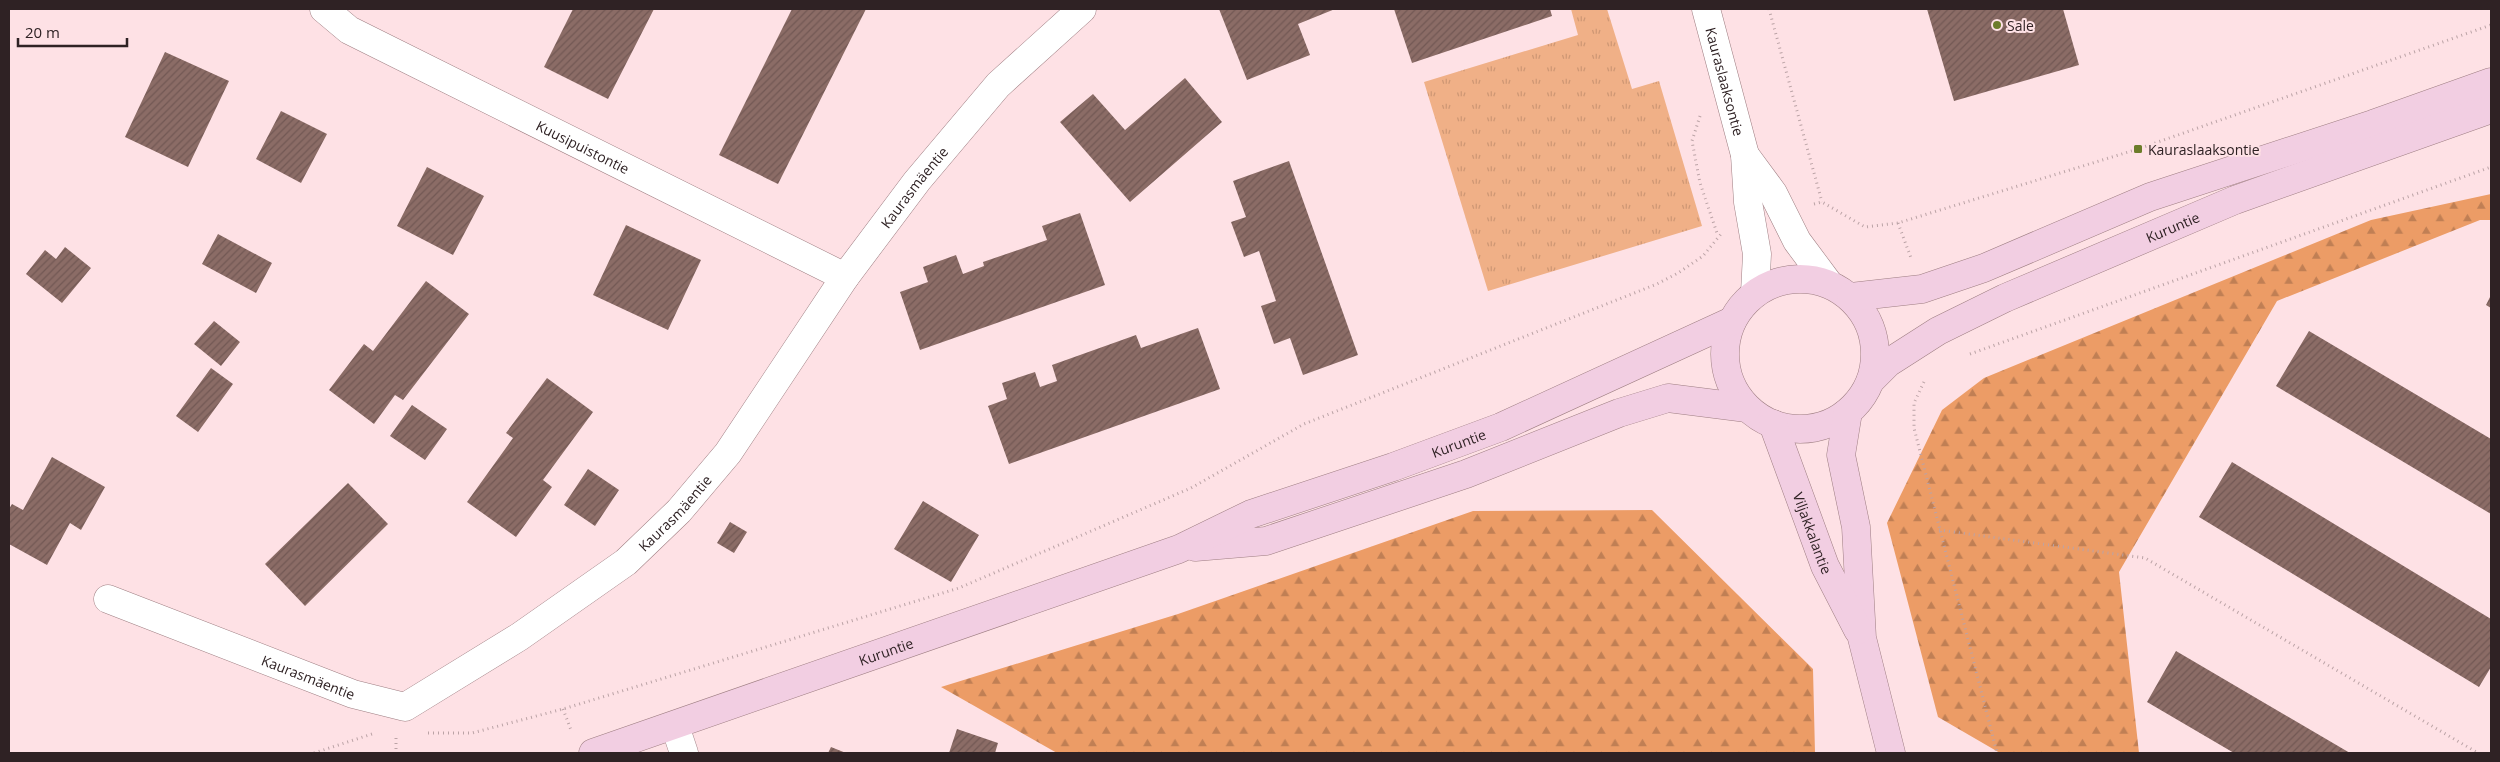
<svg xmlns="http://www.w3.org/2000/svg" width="2500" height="762" font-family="'Open Sans',sans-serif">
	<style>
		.forest { fill: url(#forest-firs) }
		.park { fill: url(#park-tufts) }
		.building { fill: url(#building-hatch) }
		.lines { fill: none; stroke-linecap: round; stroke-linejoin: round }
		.minor-casing { stroke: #9e7e82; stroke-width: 29 }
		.secondary-casing { stroke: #9e7e82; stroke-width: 29 }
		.path { stroke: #bba3a6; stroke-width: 3; stroke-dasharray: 1 4; stroke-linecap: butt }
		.minor { stroke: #fff; stroke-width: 28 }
		.secondary { stroke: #f2cee2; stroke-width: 28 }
		.poi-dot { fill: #6c7c2a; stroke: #fee1e5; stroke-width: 2 }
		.labels { text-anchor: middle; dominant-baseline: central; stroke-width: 4; stroke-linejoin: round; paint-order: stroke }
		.poi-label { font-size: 14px; fill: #2f2224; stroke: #fee1e5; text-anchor: start }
		.street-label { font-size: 14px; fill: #2f2224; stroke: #fee1e5 }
	</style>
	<defs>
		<pattern id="forest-firs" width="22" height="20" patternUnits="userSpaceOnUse" patternTransform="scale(1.25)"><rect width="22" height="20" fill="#ec9c66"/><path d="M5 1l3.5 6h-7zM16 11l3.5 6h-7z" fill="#c07f54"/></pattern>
		<pattern id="park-tufts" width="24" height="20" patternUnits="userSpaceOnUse" patternTransform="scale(1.25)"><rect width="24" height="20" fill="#f0b087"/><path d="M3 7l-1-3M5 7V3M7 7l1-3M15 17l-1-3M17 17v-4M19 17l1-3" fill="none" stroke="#ce9774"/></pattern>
		<pattern id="building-hatch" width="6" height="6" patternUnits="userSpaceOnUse" patternTransform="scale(1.25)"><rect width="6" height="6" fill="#8b6c66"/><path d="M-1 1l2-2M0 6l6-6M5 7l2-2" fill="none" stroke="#725854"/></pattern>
	</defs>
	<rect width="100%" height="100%" fill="#fee1e5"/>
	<path class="forest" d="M2491,194v26h-11l-203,81 -158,271 20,181h-139l-62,-36 -51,-194 55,-113 42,-32 387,-158z
		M1652,510l161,159 2,84h-758l-116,-66 237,-73 295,-103z"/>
	<path class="park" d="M1571,9h36l25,80 27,-8 43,145 -214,65 -64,-209 154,-47z"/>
	<path class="building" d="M573,9h81l-46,90 -64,-32z
		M792,9h74l-88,175 -59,-29z
		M1219,9h116l-37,15 12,31 -63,25z
		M1394,9h156l2,7 -140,47z
		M1927,9h136l16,56 -125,36z
		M165,52l64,29 -41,86 -63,-30z
		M1185,78l37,44 -92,80 -70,-80 33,-28 32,36z
		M281,111l46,23 -26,49 -45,-24z
		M1289,161l69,194 -55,20 -13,-37 -16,6 -13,-38 15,-5 -17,-50 -15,6 -13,-35 15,-5 -13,-36z
		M427,167l57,29 -31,59 -56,-29z
		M1080,213l25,72 -185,65 -20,-58 28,-10 -5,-15 33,-12 7,19 21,-8 -1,-4 64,-22 -5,-14z
		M626,225l75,35 -33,70 -75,-35z
		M218,234l54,29 -16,30 -54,-29z
		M65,247l26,21 -29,35 -36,-29 19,-24 11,9z
		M426,281l43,33 -66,86 -8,-5 -21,29 -45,-34 35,-46 9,7z
		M2491,295v13l-5,-3z
		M214,321l26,21 -19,24 -27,-22z
		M1198,328l22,61 -211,75 -21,-58 19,-7 -5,-16 33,-11 5,15 17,-6 -5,-16 84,-30 5,13z
		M2309,331l182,108v75l-215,-128z
		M211,368l22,16 -35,48 -22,-16z
		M547,378l46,34 -50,68 9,7 -36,50 -49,-35 46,-64 -7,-5z
		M412,405l35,24 -22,31 -35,-24z
		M52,457l53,30 -24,43 -11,-7 -23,42 -38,-21v-35l3,-5 11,6z
		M2232,462l259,157v48l-12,20 -280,-170z
		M588,469l31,21 -24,36 -31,-21z
		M348,483l40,41 -83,82 -40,-42z
		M923,501l56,34 -28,47 -57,-33z
		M730,522l17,10 -13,21 -17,-10z
		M2176,651l174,102h-116l-87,-51z
		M957,729l41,14 -3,10h-46z
		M831,747l15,6h-18z"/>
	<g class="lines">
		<g class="minor-casing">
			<g id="minor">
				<path id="s1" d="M324,9l25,21 496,247"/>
				<path id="s2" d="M1706,9l39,146 3,47 9,52 -2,39"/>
				<path d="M1745,155l28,38 24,48 32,43"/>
				<path id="s3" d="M108,599l245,95 52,13 114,-70 107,-75 53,-51 49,-58 117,-176 72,-96 81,-96 84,-76"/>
				<path d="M675,726l9,27"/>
			</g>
		</g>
		<g class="secondary-casing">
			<g id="secondary">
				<circle cx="1800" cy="354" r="75"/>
				<path d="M1851,297l71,-8 62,-21 166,-71 223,-73 118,-42"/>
				<path id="s4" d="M1871,380l17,-17 50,-32 67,-33 230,-98 256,-91"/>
				<path d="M1848,412l-7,43 15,72 6,111 29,115"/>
				<path id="s5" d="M1773,424l52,142 33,64"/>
				<path d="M1195,547l71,-6 200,-67 153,-61 49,-15 79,10"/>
				<path id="s6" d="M593,753l586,-204 72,-35 142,-47 108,-40 231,-106"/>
			</g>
		</g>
		<path class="path" d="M1769,9l53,193
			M1700,116l-8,25 8,42 18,53
			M1814,204l8,-2 43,25 33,-4 240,-74 353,-124
			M1898,223l13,35
			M1970,354l521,-187
			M1924,382l-10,21v25l83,325
			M1939,530l206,28 333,195
			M563,709l8,21
			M428,733h44l91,-24 396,-121 232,-100 113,-64 353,-140 21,-11 25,-17 18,-22
			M396,738v15
			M314,753l58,-19"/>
		<use href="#minor" class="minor"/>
		<use href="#secondary" class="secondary"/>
	</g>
	<g class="poi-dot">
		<circle cx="1997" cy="25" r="5"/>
		<rect x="2133" y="144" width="10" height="10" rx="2.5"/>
	</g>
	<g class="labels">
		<g class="poi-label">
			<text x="2007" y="25">Sale</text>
			<text x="2148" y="149">Kauraslaaksontie</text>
		</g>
		<g class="street-label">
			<text stroke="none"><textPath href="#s2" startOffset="75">Kauraslaaksontie</textPath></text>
			<text stroke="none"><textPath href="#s1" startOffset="294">Kuusipuistontie</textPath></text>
			<text stroke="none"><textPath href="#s3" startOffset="1055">Kaurasmäentie</textPath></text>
			<text stroke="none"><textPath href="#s4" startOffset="340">Kuruntie</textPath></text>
			<text stroke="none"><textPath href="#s6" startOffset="920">Kuruntie</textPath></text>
			<text stroke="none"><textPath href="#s3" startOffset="650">Kaurasmäentie</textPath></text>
			<text stroke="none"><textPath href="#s5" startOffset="116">Viljakkalantie</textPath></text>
			<text stroke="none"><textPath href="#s6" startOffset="310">Kuruntie</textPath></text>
			<text stroke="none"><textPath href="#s3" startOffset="215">Kaurasmäentie</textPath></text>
		</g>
	</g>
	<rect width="2500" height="762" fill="none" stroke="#2f2224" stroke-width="20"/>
	<path d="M18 38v8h109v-8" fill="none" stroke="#2f2224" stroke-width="2.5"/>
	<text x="25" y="38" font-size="15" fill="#2f2224" stroke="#fee1e5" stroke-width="4" paint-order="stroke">20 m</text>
</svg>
